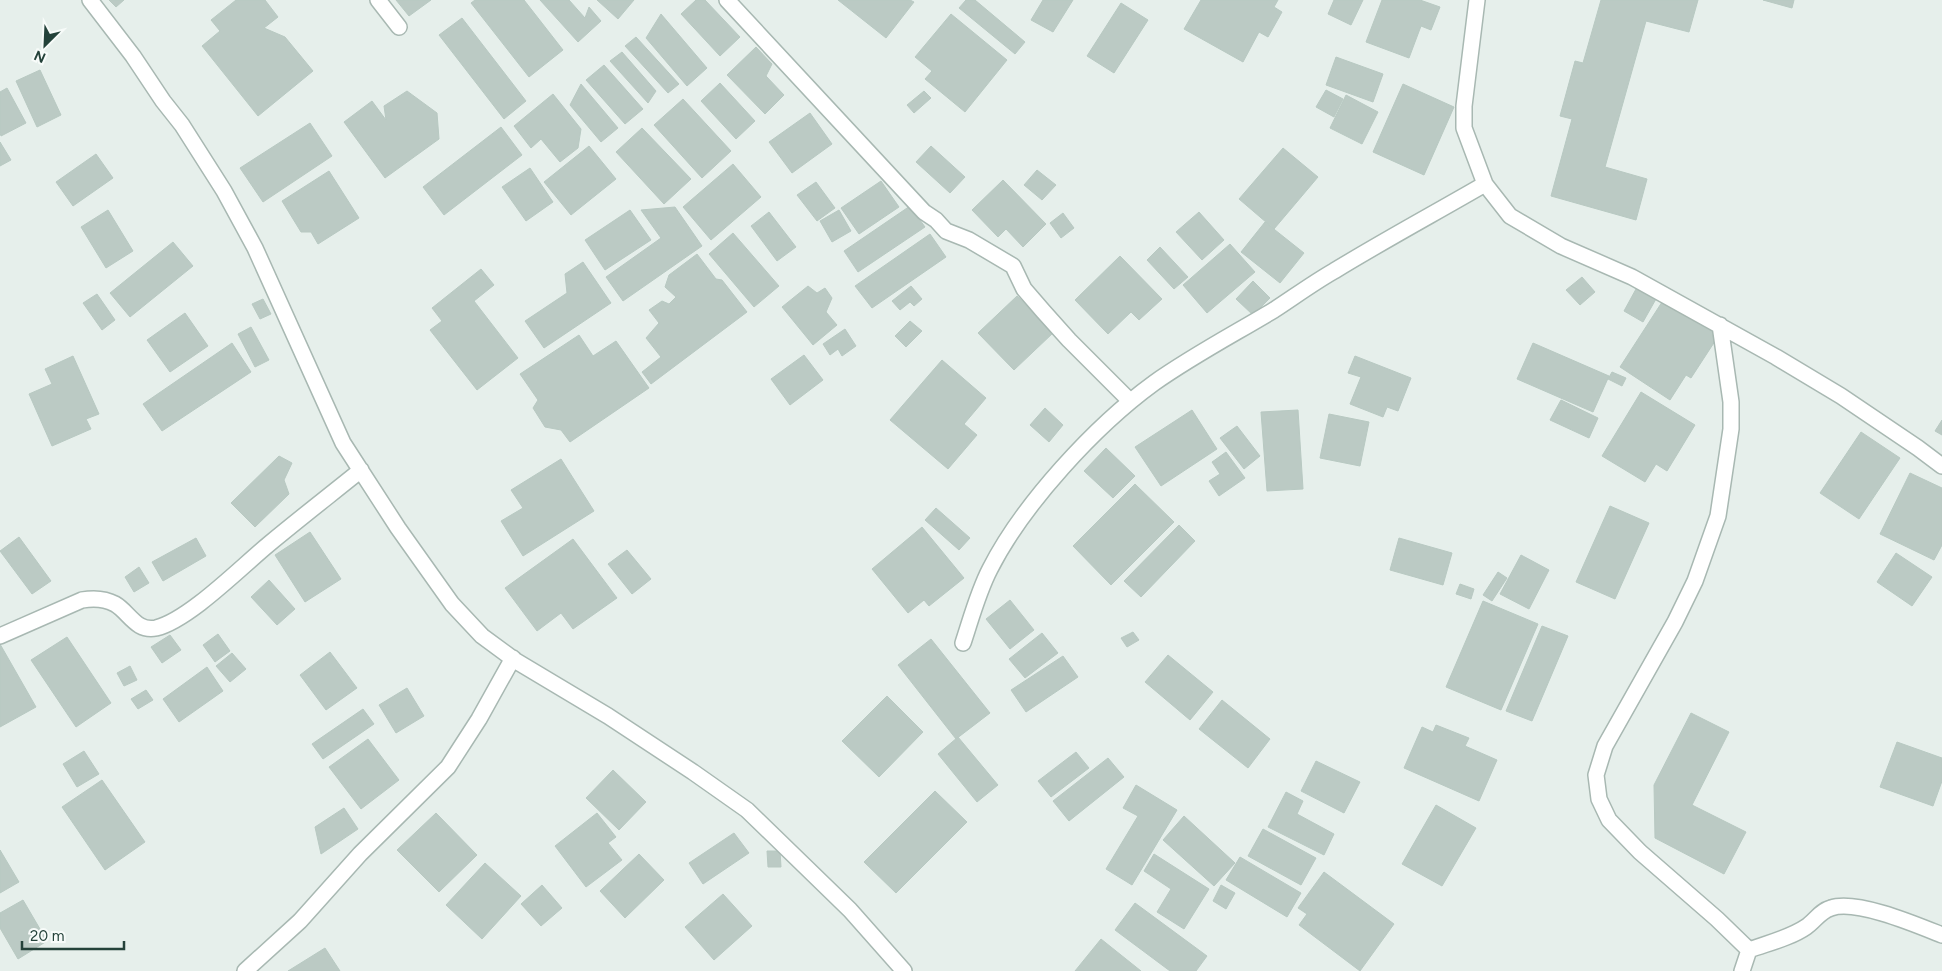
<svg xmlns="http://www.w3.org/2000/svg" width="1942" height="971" font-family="Figtree,sans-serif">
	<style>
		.building { fill: #bbcac4; stroke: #b8c9c2 }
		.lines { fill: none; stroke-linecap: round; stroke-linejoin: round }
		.minor-casing { stroke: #a8b8b2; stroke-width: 18 }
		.minor { stroke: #fff; stroke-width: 15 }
	</style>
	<rect width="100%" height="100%" fill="#e6efeb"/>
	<path class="building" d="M109,0h15l-8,7z
		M236,0h29l13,17 -14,11 21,9 28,34 -55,45 -56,-70 18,-15 -9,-11z
		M396,0h35l-22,16z
		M475,0h49l39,50 -34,27 -58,-74z
		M540,0h29l16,18 4,-11 12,14 -23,21z
		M597,0h37l-16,19z
		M696,0h9l35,37 -20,19 -39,-42z
		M838,0h72l4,2 -28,36z
		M966,0h9l50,42 -10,12 -56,-46z
		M1043,0h30l-20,32 -22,-12z
		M1201,0h77l-4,7 8,5 -14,25 -9,-5 -16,30 -59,-33z
		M1334,0h29l-12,25 -23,-11z
		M1382,0h38l20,7 -9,23 -10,-4 -12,32 -43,-16z
		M1601,0h97l-9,32 -43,-11 -41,146 42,12 -11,41 -85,-24 21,-77 -12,-3 15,-55 8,2z
		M1763,0h31l-2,8z
		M1121,3l27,17 -34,53 -27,-17z
		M661,14l46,54 -20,18 -41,-48z
		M951,14l56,46 -42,52 -40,-33 7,-8 -17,-14z
		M462,18l64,83 -22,18 -65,-84z
		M636,37l43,47 -11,9 -43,-47z
		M756,47l16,17 -6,12 18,19 -19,19 -38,-39z
		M622,52l34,39 -8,12 -38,-42z
		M1336,57l47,17 -10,28 -47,-17z
		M604,65l39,44 -18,15 -39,-44z
		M40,70l21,45 -24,12 -21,-46z
		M720,83l35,38 -19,18 -35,-38z
		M581,84l37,44 -17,14 -31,-37z
		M1403,84l51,23 -30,68 -51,-23z
		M7,88l19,35 -25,13 -1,-3v-41z
		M1326,90l17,9 -9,18 -18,-10z
		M407,91l30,22 2,26 -54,39 -41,-56 28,-21 14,19 -2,-14z
		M924,91l7,7 -17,15 -7,-8z
		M553,94l28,35 -3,19 -18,14 -19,-23 -10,9 -17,-22z
		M1346,95l32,17 -16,32 -32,-16z
		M683,99l48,52 -29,27 -48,-53z
		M810,113l22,31 -40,29 -23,-31z
		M310,123l22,33 -69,46 -23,-34z
		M501,127l21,28 -78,60 -21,-28z
		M642,128l49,51 -27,25 -48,-52z
		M0,142l11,18 -11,6z
		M589,146l27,33 -45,36 -27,-33z
		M931,146l34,31 -15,16 -34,-31z
		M1283,148l35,29 -44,52 -35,-30z
		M96,154l17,24 -40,28 -17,-24z
		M733,164l28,33 -50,43 -28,-33z
		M530,168l23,34 -27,19 -24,-34z
		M1037,170l19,15 -14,15 -18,-15z
		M329,171l30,47 -41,26 -7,-12h-10l-19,-31z
		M1003,180l43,44 -23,23 -17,-18 -8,8 -26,-27z
		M881,181l18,26 -40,27 -18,-26z
		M816,182l19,26 -18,13 -20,-26z
		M910,206l15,21 -67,45 -14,-21z
		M675,207l27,39 -79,55 -17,-24 55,-39 -20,-28z
		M108,210l25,41 -27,17 -25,-41z
		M630,210l21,30 -46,30 -20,-30z
		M839,210l12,21 -19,11 -12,-21z
		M769,212l27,35 -19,14 -26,-35z
		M1199,212l25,28 -22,20 -26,-28z
		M1063,213l11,15 -13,10 -11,-15z
		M1265,222l39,31 -24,30 -39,-31z
		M733,233l46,53 -25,21 -45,-53z
		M930,234l16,23 -74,51 -17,-22z
		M173,242l20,24 -63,51 -20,-24z
		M1230,244l25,28 -48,41 -24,-28z
		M1160,247l28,30 -14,12 -27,-29z
		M697,254l19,25 6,1 25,32 -96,72 -9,-12 19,-15 -15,-19 13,-15 -10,-13 13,-9 7,3 7,-7 -11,-10 4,-12z
		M1120,256l42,43 -23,21 -8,-8 -23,22 -33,-34z
		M583,262l28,41 -67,45 -19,-27 42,-28 -2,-19z
		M481,269l13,16 -20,16 44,57 -41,32 -47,-60 12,-9 -10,-13z
		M1582,277l13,15 -15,13 -14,-15z
		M1253,281l17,17 -17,17 -17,-16z
		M808,286l9,7 8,-5 7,10 -6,14 11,13 -24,20 -31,-38z
		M911,286l11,13 -8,7 -4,-4 -10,8 -8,-9z
		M1636,289l20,10 -13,23 -19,-11z
		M97,294l18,26 -13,10 -19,-27z
		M1017,296l36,37 -39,37 -36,-37z
		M263,299l8,15 -11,5 -8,-15z
		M1664,299l55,36 -28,43 -5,-3 -16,25 -50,-33z
		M185,313l23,33 -38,26 -23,-32z
		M910,321l12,10 -16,16 -11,-11z
		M251,327l18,33 -14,7 -17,-33z
		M845,329l11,17 -14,10 -4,-7 -8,6 -7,-11z
		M579,335l14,21 23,-15 33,47 -79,54 -9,-12 -16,-3 -12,-19 5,-8 -18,-26z
		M232,343l19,29 -89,59 -19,-27z
		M1533,343l76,33 -16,36 -76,-33z
		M804,355l19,25 -33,25 -19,-26z
		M73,356l26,58 -13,5 5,10 -39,17 -23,-52 23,-10 -7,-15z
		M1355,356l56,22 -13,33 -11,-4 -4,10 -33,-13 11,-27 -13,-4z
		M942,360l44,38 -22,26 13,11 -29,34 -58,-49z
		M1612,372l14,6 -4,8 -14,-7z
		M1641,392l54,33 -28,46 -11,-7 -11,18 -43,-26z
		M1561,400l37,18 -9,20 -39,-18z
		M1045,408l18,17 -14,17 -19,-17z
		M1192,410l25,39 -56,37 -26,-39z
		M1298,410l5,79 -36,2 -6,-79z
		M1329,414l40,8 -9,44 -40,-8z
		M1942,420v15l-7,-4z
		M1237,426l23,30 -16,13 -24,-31z
		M1861,432l39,26 -41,61 -39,-26z
		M1106,448l29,28 -22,22 -29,-27z
		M1226,452l19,26 -26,18 -10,-15 11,-7 -8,-12z
		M279,456l13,7 -8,17 5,14 -34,33 -24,-24z
		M561,459l33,52 -71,45 -22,-35 22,-13 -12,-18z
		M1910,473l32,15v57l-8,15 -54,-26z
		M1135,484l39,38 -63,63 -38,-39z
		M1610,506l39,17 -34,76 -39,-17z
		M936,508l34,30 -11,12 -34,-30z
		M1179,525l16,16 -54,56 -17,-16z
		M922,527l42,51 -35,28 -5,-6 -16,13 -36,-44z
		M310,532l31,47 -36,23 -30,-47z
		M19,537l32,44 -19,13 -32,-43z
		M196,538l10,18 -43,25 -11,-19z
		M1399,538l53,15 -9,32 -53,-15z
		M573,539l44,59 -44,31 -12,-16 -24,18 -32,-43z
		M627,550l24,29 -19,15 -24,-30z
		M1896,553l36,24 -20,29 -35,-24z
		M1521,555l28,15 -20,39 -29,-15z
		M139,567l10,16 -15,9 -9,-15z
		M1498,572l9,6 -15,23 -9,-6z
		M269,580l26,29 -18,16 -26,-28z
		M1460,584l14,5 -3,10 -15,-5z
		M1010,600l24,30 -24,19 -24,-30z
		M1483,601l55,23 -37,86 -55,-23z
		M1542,626l26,10 -36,85 -26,-10z
		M1133,632l6,8 -12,7 -6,-9z
		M1042,633l16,20 -33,25 -16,-19z
		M218,634l12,17 -15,11 -12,-17z
		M170,635l11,15 -19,13 -11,-16z
		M67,637l44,66 -35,24 -45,-67z
		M931,639l59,74 -34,26 -58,-74z
		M0,644l36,63 -36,20z
		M330,652l27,36 -31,22 -26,-35z
		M232,653l14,16 -16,13 -14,-16z
		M1168,655l45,37 -23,28 -45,-38z
		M1063,656l15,21 -52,35 -15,-22z
		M130,666l7,14 -13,6 -7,-13z
		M207,667l16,24 -44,31 -16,-23z
		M407,688l17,28 -28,17 -17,-28z
		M146,690l7,10 -15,9 -7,-10z
		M887,696l36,36 -44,45 -37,-36z
		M1222,700l48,39 -22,29 -49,-39z
		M363,709l11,15 -51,35 -11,-15z
		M1691,713l38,19 -37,73 54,27 -22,42 -69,-36 -1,-53z
		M1436,725l33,13 -4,8 32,14 -18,41 -75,-33 18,-41 11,5z
		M958,737l40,48 -21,17 -39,-48z
		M368,739l31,41 -38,29 -32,-42z
		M1897,742l45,16v23l-9,25 -53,-19z
		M84,751l15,23 -22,13 -14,-23z
		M1076,752l13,16 -38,29 -13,-16z
		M1108,758l16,19 -55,44 -16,-20z
		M1316,761l44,21 -16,31 -43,-22z
		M613,770l33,32 -27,28 -33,-32z
		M102,780l43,62 -40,28 -43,-63z
		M1136,785l41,25 -45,75 -26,-16 32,-53 -15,-8z
		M935,791l32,31 -71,71 -32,-31z
		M1286,792l17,9 -6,13 37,20 -10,21 -56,-28z
		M1436,805l40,23 -34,58 -40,-22z
		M344,808l14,21 -37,25 -6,-27z
		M436,813l41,42 -38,37 -42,-42z
		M597,813l19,24 -8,6 14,17 -36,27 -31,-41z
		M1184,816l51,47 -21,23 -51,-46z
		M1263,829l53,29 -15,27 -53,-29z
		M734,833l15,20 -46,31 -14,-21z
		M0,850l19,32 -19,11z
		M767,851h13l1,16h-13z
		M639,854l25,26 -39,38 -25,-27z
		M1154,854l55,35 -25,40 -27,-17 14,-23 -27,-18z
		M1240,857l61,36 -14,24 -61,-37z
		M485,863l36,33 -39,43 -36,-34z
		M1324,872l70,52 -34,47 -61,-46 8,-11 -9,-6z
		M542,885l20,23 -21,18 -20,-22z
		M1221,885l14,8 -9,16 -13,-8z
		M723,894l29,32 -38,34 -29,-33z
		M23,900l24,41 -29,18 -18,-31v-15z
		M1135,903l72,53 -11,15h-26l-55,-41z
		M1101,939l40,32h-66z
		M325,948l15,23h-52z"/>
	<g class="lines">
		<g class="minor-casing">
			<path id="minor" d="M90,0l43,56 30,45 19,24 42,66 31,57 88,195 55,85 54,76 30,32 34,25 92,55 85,56 54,38 103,100 54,61
				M378,0l21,27
				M727,0l197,212 12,8 10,11 23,9 44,26 11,23 19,22 26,29 61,61
				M1477,0l-13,106v22l21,56 25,32 51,30 71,31 144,80 65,39 77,52 24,18
				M1720,325l11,77v27l-13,87 -23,65 -20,41 -70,124 -9,29 3,24 10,21 31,32 77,67 32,31
				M0,636l82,-36c11,-2 22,-2 33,4 14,8 21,28 41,24 33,-8 85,-61 113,-84 30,-25 61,-49 92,-74
				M963,643c8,-24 15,-51 27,-74 33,-65 105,-143 164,-186 38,-27 80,-49 120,-73 20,-13 39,-27 60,-39 49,-30 101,-58 151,-87
				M1749,950c19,-7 41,-12 57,-23 9,-6 14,-16 25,-19 25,-9 86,17 111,27
				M245,971l55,-50 60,-67 88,-87 31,-48 34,-61
				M1742,971l7,-21"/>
		</g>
		<use href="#minor" class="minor"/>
	</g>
	<g transform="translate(45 45) rotate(204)" stroke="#f7fbf9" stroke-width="4" paint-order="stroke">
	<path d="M0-4L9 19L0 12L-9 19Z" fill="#24423a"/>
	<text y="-8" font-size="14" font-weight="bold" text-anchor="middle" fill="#24423a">N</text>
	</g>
	<path d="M22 941v8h102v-8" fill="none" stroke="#24423a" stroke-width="2.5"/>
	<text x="30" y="941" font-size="15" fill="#24423a" stroke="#f7fbf9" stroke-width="4" paint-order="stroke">20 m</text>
</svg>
